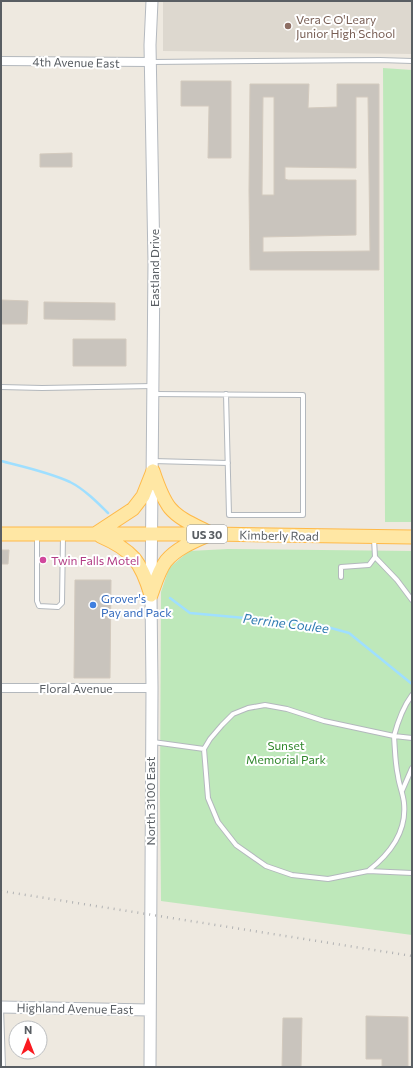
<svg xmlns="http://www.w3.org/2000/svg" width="413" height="1068" font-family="Commissioner,sans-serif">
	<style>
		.education { fill: #ddd8cf }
		.green { fill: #bee8ba }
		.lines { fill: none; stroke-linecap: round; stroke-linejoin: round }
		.stream { stroke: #9fdfff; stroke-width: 2.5 }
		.building { fill: #c9c4bd; stroke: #d3cabe; fill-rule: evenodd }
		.lane-casing { stroke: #b3b8bd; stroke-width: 6 }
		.street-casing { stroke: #b3b8bd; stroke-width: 10 }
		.secondary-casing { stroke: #b4b9bf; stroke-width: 13 }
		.primary-casing { stroke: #ffb948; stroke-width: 15 }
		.lane { stroke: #fff; stroke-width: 4 }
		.street { stroke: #fff; stroke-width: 8 }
		.secondary { stroke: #fff; stroke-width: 11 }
		.primary { stroke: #ffe7a4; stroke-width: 13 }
		.rail { stroke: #b1b2b3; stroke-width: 2.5; stroke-dasharray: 1 5; stroke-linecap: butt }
		.education-dot { fill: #8d6e63; stroke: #fff; stroke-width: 1.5 }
		.hotel-dot { fill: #d1479c; stroke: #fff; stroke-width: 1.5 }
		.shop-dot { fill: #3f7fe0; stroke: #fff; stroke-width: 1.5 }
		.labels { text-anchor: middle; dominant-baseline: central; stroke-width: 4; stroke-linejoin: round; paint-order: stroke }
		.shield { fill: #fff; stroke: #8b8e92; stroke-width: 1 }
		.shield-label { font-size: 11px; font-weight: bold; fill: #595e63 }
		.education-label { font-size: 12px; fill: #785e54; stroke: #fff; text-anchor: start }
		.street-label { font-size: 12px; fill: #595e63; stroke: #fff }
		.hotel-label { font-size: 12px; fill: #b23c85; stroke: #fff; text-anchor: start }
		.shop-label { font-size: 12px; fill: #366cbe; stroke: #fff; text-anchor: start }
		.park-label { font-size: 12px; fill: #31872d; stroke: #fff }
		.water-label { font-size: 13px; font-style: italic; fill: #307cb2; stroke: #fff }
	</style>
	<rect width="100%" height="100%" fill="#eee9e0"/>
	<path class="education" d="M163,1h249v53l-249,-3z"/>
	<path class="green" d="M383,68l29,2v452h-27z
		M228,549l184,2v384l-251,-34 -1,-107 1,-202 8,-24 20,-17z"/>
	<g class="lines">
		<path class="stream" d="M1,461c23,6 47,11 69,21 14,7 27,20 38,31
			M170,598l20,15 130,12 29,8 63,51"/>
	</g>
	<path class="building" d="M181,81h50v77h-23l1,-52h-28z
		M250,84h59l-1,24 29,-1v-23h42v186h-129l-1,-79zM263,97h11v98h-12zM356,97h12l2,154 -107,1v-15l93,-2v-55h-68l-3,-1v-12l71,1z
		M72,153v14h-32v-13z
		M2,300l26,1 -1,23h-26z
		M44,302l71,1v17l-71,-1z
		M73,339h53v27h-53z
		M1,550h8l-1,14h-7z
		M75,580h36l-1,98h-36z
		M366,1016l42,1v50h-26v-8h-16z
		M283,1018h19l-1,49h-19z"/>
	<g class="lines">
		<g class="lane-casing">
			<path id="lane" d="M151,62l229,-2 32,1
				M1,387l41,1 111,-2
				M154,394l149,1v120h-74l-3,-121
				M153,461l75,2
				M37,536v65l2,5 19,1 4,-4 1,-67
				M374,539l1,18 22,23 15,20
				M341,577v-10l28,-2 6,-8
				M412,695c-9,12 -14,26 -18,41l-70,-15 -37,-12 -22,-4 -17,3 -15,6 -11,11 -12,14 -6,10 4,49 10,24 18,23 30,21 26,9 36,4 40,-8 44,2
				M153,742l51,7
				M402,791l10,-23
				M368,871c22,-17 39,-39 36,-68 -1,-10 -5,-18 -6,-27 -3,-13 -3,-27 -4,-40l18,2
				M1,1007l2,60"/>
		</g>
		<g class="street-casing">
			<path id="street" d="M1,61l150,1
				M1,688h151"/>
		</g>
		<g class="secondary-casing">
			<path id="secondary" d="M1,1007l148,3
				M150,1067l2,-379 -1,-93 3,-333 -4,-217 2,-44"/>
		</g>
		<g class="primary-casing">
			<path id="primary" d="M153,471c4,12 9,27 17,37 10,12 27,18 40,25
				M1,534h211l200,3
				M95,534l38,-25 10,-13 10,-25
				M100,536c32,14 41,25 51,59
				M151,595c4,-11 8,-25 15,-34 10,-12 26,-19 40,-25"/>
		</g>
		<use href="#lane" class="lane"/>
		<use href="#street" class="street"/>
		<use href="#secondary" class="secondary"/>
		<use href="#primary" class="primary"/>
		<path class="rail" d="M1,891l411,65"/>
	</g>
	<circle class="education-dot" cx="288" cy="26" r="4"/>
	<circle class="hotel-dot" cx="43" cy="560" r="4"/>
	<circle class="shop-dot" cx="93" cy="605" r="4"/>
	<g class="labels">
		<rect class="shield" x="187" y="525" width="40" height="18" rx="3"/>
		<g class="shield-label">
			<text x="207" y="534">US 30</text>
		</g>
		<g class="education-label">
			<text x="296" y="19">Vera C O'Leary<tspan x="296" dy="14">Junior High School</tspan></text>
		</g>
		<g class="street-label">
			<text transform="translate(76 62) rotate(1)">4th Avenue East</text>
			<text transform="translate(154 268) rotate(-90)">Eastland Drive</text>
			<text transform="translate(279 535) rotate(1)">Kimberly Road</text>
			<text x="76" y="688">Floral Avenue</text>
			<text transform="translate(150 801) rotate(-90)">North 3100 East</text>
			<text transform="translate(75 1008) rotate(1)">Highland Avenue East</text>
		</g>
		<g class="hotel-label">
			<text x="51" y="560">Twin Falls Motel</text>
		</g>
		<g class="shop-label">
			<text x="101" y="598">Grover's<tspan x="101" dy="14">Pay and Pack</tspan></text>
		</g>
		<g class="park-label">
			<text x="286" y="745">Sunset<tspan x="286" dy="14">Memorial Park</tspan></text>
		</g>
		<g class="water-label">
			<text transform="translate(286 623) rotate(7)">Perrine Coulee</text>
		</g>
	</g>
	<rect width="413" height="1068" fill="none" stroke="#595e63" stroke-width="4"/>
	<g transform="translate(28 1040)"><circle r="19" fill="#ffffff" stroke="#bdbfc1"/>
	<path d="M0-3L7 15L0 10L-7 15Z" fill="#fa1a20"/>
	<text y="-6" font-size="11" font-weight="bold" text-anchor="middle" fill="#595e63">N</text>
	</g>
</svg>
